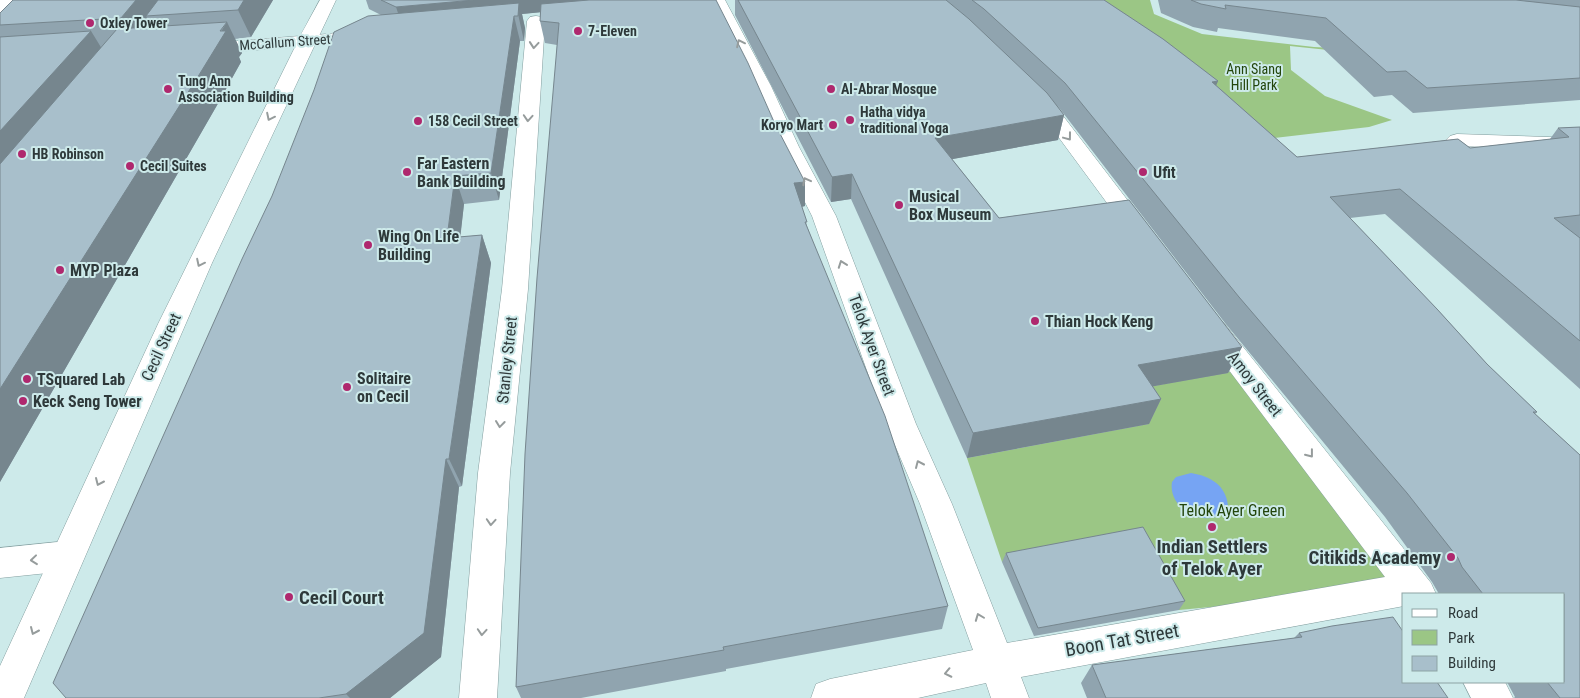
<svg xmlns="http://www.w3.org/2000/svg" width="1580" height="698" font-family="'Roboto Condensed',sans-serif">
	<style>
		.green { fill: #9bc685 }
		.water { fill: #76a4f3 }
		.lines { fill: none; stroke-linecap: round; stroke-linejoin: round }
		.street-casing { stroke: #839e9f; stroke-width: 1 }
		.secondary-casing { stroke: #839e9f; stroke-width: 1 }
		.highway-casing { stroke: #839e9f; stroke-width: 1 }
		.street { fill: #fff; fill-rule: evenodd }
		.secondary { fill: #fff; fill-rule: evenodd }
		.highway { fill: #fff; fill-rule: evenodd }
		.wall { fill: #90a4af }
		.shaded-wall { fill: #76868e }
		.building { fill: #a8bfcb; stroke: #76868e }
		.oneway { stroke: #969c9c }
		.poi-dot { fill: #af286e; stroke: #cdeaea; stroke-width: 2 }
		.labels { text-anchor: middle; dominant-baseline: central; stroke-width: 4; stroke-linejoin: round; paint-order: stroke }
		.far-poi-label { font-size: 14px; font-weight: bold; fill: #2e393a; stroke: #cdeaea; text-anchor: start }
		.far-street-label { font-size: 14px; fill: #2e393a; stroke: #cdeaea }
		.far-park-label { font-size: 14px; fill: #22440a; stroke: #cdeaea }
		.poi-label { font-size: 16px; font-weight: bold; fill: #2e393a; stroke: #cdeaea; text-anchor: start }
		.street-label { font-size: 16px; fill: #2e393a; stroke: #cdeaea }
		.park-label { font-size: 16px; fill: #22440a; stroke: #cdeaea }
		.near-poi-label { font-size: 19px; font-weight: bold; fill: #2e393a; stroke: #cdeaea }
		.near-street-label { font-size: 19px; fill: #2e393a; stroke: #cdeaea }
	</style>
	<rect width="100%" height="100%" fill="#cdeaea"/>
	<path class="green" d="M1091,0h59l4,14 48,20 112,13 143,7 -24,7 -143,-15 1,24 34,26 67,24 -23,7 -103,12z
		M1244,369l170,219 -235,22 -41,-74 -136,26 -35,-104 181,-34 -21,-33z"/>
	<path class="water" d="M1191,473c19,3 35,12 37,33 -15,27 -61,5 -56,-24l4,-5z"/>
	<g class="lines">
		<g class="street-casing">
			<path id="street" d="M709,0h16l46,86 28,61 37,69 80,208 36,80 55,139 378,-66 -181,-240 -3,-7 3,-7 10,-2 10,2 207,260 5,11h-32v12l-383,71 8,21h-38l-5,-15 -68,15h-107l5,-14 14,-5 143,-29 -53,-146 -34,-80 -74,-208 -35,-69 -26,-61z
				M536,16l6,1 3,4 -17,268 -18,184 -13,225h-38l19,-225 24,-184 25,-268 3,-4z
				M369,30l6,1 3,4 -3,4 -69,7 -6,-1 -3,-4 3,-4 6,-1z
				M1037,94l7,2 13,12 91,119 4,5 -4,5 -8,2 -8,-2 -89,-121 -16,-16 3,-4z
				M1457,134l123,4v12l-123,-4 -7,-2 -4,-4 4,-4z
				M67,541l12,4 5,11 -5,11 -12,4 -67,7v-30z
				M1463,682h42l8,16h-42z"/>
		</g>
		<g class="secondary-casing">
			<path id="secondary" d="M320,0h16l-124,263 -188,435h-24v-32l158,-342 137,-277 -94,7 -6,-1 -3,-4 3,-4 6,-1 99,-8z"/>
		</g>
		<g class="highway-casing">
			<path id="highway" d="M0,0h17l-11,12 -6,1z"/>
		</g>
		<use href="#street" class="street"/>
		<use href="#secondary" class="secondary"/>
		<use href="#highway" class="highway"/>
	</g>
	<path class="wall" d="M13,0h260l-22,37 -16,2 7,14 -3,4 2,5 -25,45 -216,375v-469z
		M366,0h350l89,206 -3,1 5,19 141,380 -6,23 -216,40v2l-145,27h-60l-5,-11 41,-642 -12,-2 -5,-22v-9l-18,2 3,14 -1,13h-4l-21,159 -35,4 -4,33 22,-2 9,28 -29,223 -3,1 -18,170 -51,41h-324l315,-683 -12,-6z
		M735,0h369l59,39 55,42 -2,4 81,72 161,-18 12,9 80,-9 8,-11 22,-1v262l-195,-175 -35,4 87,91 50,55 50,48 -2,2 45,41v243h-66l1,-1 -8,-15h57v-88h-125l-7,-12 -47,-65 -160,-194 -168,-218 7,10 -6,25 -106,19 47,59 130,-18 113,147 -14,26 -75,13 8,13 -12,25 -182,34 -116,-259 -20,3 -96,-187z
		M1158,0h422v100l-167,13 -21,-18 -18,2 -59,-56 -97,-13 -1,4 -24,-5 -32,-14z
		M1006,553l179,48 -6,9 -145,26 -32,-74z
		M1299,633l149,65h-361l-6,-15 11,-18 202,-27z"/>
	<path class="shaded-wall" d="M136,0h36l-26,16 5,10 -14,19 -16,-27z
		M244,0h29l-22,37 -13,-27z
		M474,0h199l-151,14 3,14 -1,13 -6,-27 -116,11 -6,-18z
		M514,16l6,25 -21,159 -8,-27z
		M227,22l15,31 -3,4 2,5 -25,45 -216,375v-93z
		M91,31l19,31 -110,133v-64z
		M1218,81l-10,24 4,-23z
		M1064,115l-6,25 -127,23 4,-25z
		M852,174l-1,25 -20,3 1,-25z
		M455,176l9,28 -7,63 -10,-29z
		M805,182v24l-11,2v-25z
		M482,235l9,28 -29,223 -13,-27z
		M1242,347l-14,26 -101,18 11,-26z
		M1161,399l-12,25 -182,34 6,-25z
		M446,459l13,28 -18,170 -51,41h-40l-4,-4z"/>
	<path class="building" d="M13,0h123l-15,18 -121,7v-12z
		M158,0h86l-6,10 -92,6z
		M381,0h93l-78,7z
		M589,0h127l32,63 27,61 30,58 -11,1 13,39h-2l80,194 63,190 -225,41 1,3 -208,37 9,-233 12,-176 22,-255 -19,-2 1,-17z
		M738,0h208l23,19 78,74 17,22 -129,23 64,80 130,-18 113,147 -104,18 23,34 -188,34 -121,-259 -20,3z
		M972,0h132l59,39 55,42 -6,1 85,75 161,-18 12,9 99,-11 -11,-9 22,-1v88l-26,3 26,20v103l-180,-152 -70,8 107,112 50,55 50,48h-4l47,43v243h-20l-13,-16h17v-88h-81l-21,-27 -4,-9 -51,-65 -168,-196 -174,-214 -81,-74z
		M1191,0h325l64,7v71l-153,10 -21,-17 -19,1 -61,-54 -101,-13 1,4 -25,-5z
		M519,3l-1,13h-4l-23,157 -36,3 -8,62 35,-3 -33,224h-3l-22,174 -78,61 -27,4h-253l-13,-15 189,-424 30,-63 42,-106 20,-58 34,-16z
		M227,22l-7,9h6l-27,44 -199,314v-225l117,-135z
		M91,31l-91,100v-94z
		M1143,527l42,74 -147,27 -32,-75z
		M1393,617l11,16v49h33l11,16h-342l-14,-33 210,-28 -3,-4 33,-7z"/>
	<defs><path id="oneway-chevron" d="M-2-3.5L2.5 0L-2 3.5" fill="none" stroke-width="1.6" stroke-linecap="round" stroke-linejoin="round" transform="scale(1.25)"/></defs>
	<g class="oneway">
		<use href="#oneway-chevron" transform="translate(740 43) rotate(-116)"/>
		<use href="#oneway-chevron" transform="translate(534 45) rotate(95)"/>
		<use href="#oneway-chevron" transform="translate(270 117) rotate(116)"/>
		<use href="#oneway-chevron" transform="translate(528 118) rotate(94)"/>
		<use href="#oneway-chevron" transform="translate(1068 137) rotate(53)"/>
		<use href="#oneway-chevron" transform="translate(806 181) rotate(-118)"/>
		<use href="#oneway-chevron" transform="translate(200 263) rotate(116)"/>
		<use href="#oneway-chevron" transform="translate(842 264) rotate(-110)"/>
		<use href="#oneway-chevron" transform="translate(500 424) rotate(97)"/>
		<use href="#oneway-chevron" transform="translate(1310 454) rotate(52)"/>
		<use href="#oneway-chevron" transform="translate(919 464) rotate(-114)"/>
		<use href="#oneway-chevron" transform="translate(99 482) rotate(114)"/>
		<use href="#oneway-chevron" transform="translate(491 522) rotate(94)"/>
		<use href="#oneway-chevron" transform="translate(34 560) rotate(174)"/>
		<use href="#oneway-chevron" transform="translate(979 617) rotate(-111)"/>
		<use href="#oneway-chevron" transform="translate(34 631) rotate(114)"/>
		<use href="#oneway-chevron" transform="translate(482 632) rotate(94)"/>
		<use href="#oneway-chevron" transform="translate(948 673) rotate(168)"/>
	</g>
	<g class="poi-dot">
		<circle cx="90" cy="23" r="5"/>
		<circle cx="578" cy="31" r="5"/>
		<circle cx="168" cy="89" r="5"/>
		<circle cx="831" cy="89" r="5"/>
		<circle cx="850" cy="120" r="5"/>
		<circle cx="418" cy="121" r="5"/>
		<circle cx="833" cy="125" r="5"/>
		<circle cx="22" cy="154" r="5"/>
		<circle cx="130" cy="166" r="5"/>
		<circle cx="407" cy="172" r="5"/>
		<circle cx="1143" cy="172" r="5"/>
		<circle cx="899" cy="205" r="5"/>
		<circle cx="368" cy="245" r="5"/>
		<circle cx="60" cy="270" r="5"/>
		<circle cx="1035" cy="321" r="5"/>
		<circle cx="27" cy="379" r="5"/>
		<circle cx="347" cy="387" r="5"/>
		<circle cx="23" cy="401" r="5"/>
		<circle cx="1212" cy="527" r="5"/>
		<circle cx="1451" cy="557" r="5"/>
		<circle cx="289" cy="597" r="5"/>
	</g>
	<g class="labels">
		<g class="far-poi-label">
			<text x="100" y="23">Oxley Tower</text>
			<text x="588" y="31">7-Eleven</text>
			<text x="178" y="81">Tung Ann<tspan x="178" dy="16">Association Building</tspan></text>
			<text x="841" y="89">Al-Abrar Mosque</text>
			<text x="860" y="112">Hatha vidya<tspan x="860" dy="16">traditional Yoga</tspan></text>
			<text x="428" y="121">158 Cecil Street</text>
			<text x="823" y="125" text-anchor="end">Koryo Mart</text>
			<text x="32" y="154">HB Robinson</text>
			<text x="140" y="166">Cecil Suites</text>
		</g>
		<g class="far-street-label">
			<text transform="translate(285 42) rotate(-4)">McCallum Street</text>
		</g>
		<g class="far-park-label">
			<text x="1254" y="69">Ann Siang<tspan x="1254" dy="16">Hill Park</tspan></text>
		</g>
		<g class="poi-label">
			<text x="417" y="163">Far Eastern<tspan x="417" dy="18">Bank Building</tspan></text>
			<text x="1153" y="172">Ufit</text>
			<text x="909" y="196">Musical<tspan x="909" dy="18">Box Museum</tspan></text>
			<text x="378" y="236">Wing On Life<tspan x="378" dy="18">Building</tspan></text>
			<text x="70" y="270">MYP Plaza</text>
			<text x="1045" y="321">Thian Hock Keng</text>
			<text x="357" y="378">Solitaire<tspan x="357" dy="18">on Cecil</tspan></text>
			<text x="37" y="379">TSquared Lab</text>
			<text x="33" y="401">Keck Seng Tower</text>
		</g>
		<g class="street-label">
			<text transform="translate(872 345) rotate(70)">Telok Ayer Street</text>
			<text transform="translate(161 347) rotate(-65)">Cecil Street</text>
			<text transform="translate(507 360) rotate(-84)">Stanley Street</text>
			<text transform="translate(1255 384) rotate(52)">Amoy Street</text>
		</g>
		<g class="park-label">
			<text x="1232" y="510">Telok Ayer Green</text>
		</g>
		<g class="near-poi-label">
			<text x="1212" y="546">Indian Settlers<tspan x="1212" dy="22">of Telok Ayer</tspan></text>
			<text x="1441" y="557" text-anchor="end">Citikids Academy</text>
			<text x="299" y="597" text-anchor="start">Cecil Court</text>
		</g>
		<g class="near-street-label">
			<text transform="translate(1122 640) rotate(-10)">Boon Tat Street</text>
		</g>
	</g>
	<rect x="1402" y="593" width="162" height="90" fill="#cdeaea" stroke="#8da3a4"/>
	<rect x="1412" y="609" width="25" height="8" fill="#ffffff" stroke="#8da3a4"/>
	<text x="1448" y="618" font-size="15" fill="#2e393a">Road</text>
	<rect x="1412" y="630" width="25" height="15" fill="#9bc685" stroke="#8da3a4"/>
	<text x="1448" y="643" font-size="15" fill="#2e393a">Park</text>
	<rect x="1412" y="656" width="25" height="15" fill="#a8bfcb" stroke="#8da3a4"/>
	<text x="1448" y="668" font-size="15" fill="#2e393a">Building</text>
</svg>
